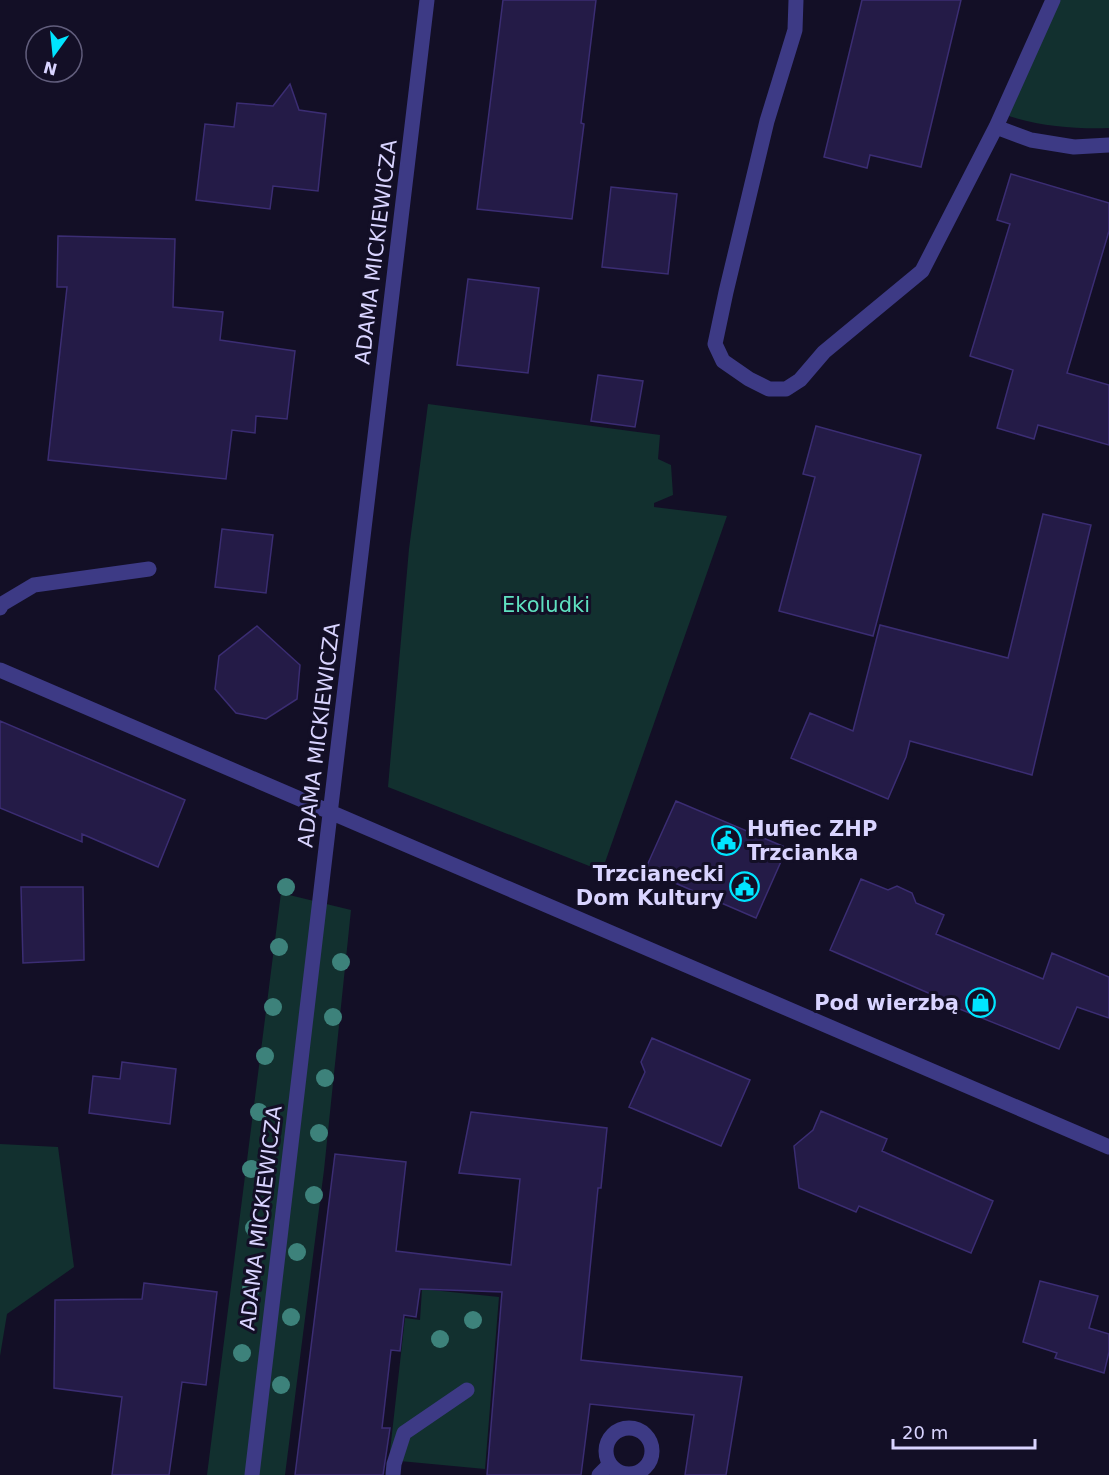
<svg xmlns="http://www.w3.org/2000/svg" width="1109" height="1475" viewBox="0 0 1109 1475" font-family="'DejaVu Sans',sans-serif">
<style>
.green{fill:#12302f}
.building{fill:#241b47;stroke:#3b2d73;stroke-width:1.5}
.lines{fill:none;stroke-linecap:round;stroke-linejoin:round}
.lane{stroke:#3d3a85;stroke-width:15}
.street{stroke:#3d3a85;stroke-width:15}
.tree{fill:#3d827b}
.labels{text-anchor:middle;stroke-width:6;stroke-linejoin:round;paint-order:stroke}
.street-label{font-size:21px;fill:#d9d4ff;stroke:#130f26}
.park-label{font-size:21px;fill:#5fe0c0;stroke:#130f26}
.poi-label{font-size:21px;font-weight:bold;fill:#d9d4ff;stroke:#130f26;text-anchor:end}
</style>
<rect width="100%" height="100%" fill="#130f26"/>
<path class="green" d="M 1056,0 L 1109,0 L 1109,128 C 1073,129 1037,126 1003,114 Z
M 428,404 L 660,435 L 658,459 L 671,465 L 673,495 L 654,503 L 654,507 L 727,516 L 602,871 L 388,787 L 409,549 Z
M 281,893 L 351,910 L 324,1170 L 285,1475 L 207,1475 Z
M 0,1144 L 58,1147 L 74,1267 L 7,1314 L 0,1356 Z
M 422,1289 L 499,1297 L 485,1469 L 389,1460 L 405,1318 L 420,1320 Z"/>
<path class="building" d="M 503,0 L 596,0 L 581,123 L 584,124 L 572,219 L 477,209 Z
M 862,0 L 961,0 L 921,167 L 870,155 L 867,168 L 824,157 Z
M 290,84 L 299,110 L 326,114 L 318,191 L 273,186 L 270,209 L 196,200 L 205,124 L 234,127 L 237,103 L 273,106 Z
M 1011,174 L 1109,203 L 1109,231 L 1067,373 L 1109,385 L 1109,445 L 1038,425 L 1034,439 L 997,428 L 1013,370 L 970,356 L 1010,224 L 997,220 Z
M 611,187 L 677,194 L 668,274 L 602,267 Z
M 58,236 L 175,239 L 173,307 L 223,312 L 220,340 L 295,351 L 287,419 L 256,416 L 255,433 L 232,430 L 226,479 L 48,460 L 67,287 L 57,287 Z
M 468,279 L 539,288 L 528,373 L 457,365 Z
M 598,375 L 643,381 L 635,427 L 591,421 Z
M 816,426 L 921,455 L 873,636 L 779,611 L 815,477 L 803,474 Z
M 1043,514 L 1091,525 L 1032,775 L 910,741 L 906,757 L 888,799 L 791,758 L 810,713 L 853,731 L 880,625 L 1008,658 Z
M 222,529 L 273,535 L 266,593 L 215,587 Z
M 257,626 L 300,665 L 297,699 L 266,719 L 236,713 L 215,689 L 219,656 Z
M 0,721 L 185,800 L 158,867 L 82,834 L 82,842 L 0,808 Z
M 676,801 L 787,848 L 756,918 L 645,870 Z
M 861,879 L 888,890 L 897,886 L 912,893 L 916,903 L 944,915 L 936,934 L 1043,979 L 1052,953 L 1109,977 L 1109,1018 L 1077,1007 L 1059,1049 L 947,1004 L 949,1002 L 830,950 Z
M 21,887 L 83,887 L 84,960 L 23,963 Z
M 652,1038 L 750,1080 L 721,1146 L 629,1107 L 645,1072 L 641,1062 Z
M 122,1062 L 176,1069 L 170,1124 L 89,1113 L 93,1076 L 120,1079 Z
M 821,1111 L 887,1139 L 882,1151 L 993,1201 L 971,1253 L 859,1206 L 856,1212 L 799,1188 L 794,1146 L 813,1130 Z
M 471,1112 L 607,1128 L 601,1188 L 598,1188 L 581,1360 L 742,1377 L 726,1475 L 685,1475 L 694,1415 L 590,1404 L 581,1475 L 487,1475 L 502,1292 L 420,1289 L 416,1317 L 404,1315 L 400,1351 L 391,1350 L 382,1428 L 390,1428 L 383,1475 L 295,1475 L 335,1154 L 406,1162 L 396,1251 L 511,1265 L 520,1179 L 459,1173 Z
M 1040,1281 L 1098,1296 L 1089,1328 L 1109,1334 L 1109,1352 L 1104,1373 L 1055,1358 L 1057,1353 L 1023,1342 Z
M 144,1283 L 217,1292 L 206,1385 L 182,1382 L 169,1475 L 112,1475 L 122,1397 L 54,1388 L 55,1300 L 142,1299 Z"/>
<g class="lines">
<path class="lane" d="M 0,608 L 2,604 L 34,585 L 149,569
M606 1451a23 23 0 1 1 46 0a23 23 0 1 1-46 0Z
M 393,1475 L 394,1464 L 404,1433 L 467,1390
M 599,1475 L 610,1464"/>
<path class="street" d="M 796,0 L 795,30 L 767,121 L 726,292 L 715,344 L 723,361 L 749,379 L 769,389 L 786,389 L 800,380 L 824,352 L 922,271 L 996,127 L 1053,0
M 996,127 L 1031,140 L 1074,147 L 1109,145
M 0,670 L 1109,1147
M 252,1475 C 309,983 369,492 427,0"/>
</g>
<g class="tree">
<circle cx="286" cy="887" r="9"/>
<circle cx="279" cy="947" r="9"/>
<circle cx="341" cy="962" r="9"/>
<circle cx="273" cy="1007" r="9"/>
<circle cx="333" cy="1017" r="9"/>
<circle cx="265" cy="1056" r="9"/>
<circle cx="325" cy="1078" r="9"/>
<circle cx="259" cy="1112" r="9"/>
<circle cx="319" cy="1133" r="9"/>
<circle cx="251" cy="1169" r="9"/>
<circle cx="314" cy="1195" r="9"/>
<circle cx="254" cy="1228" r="9"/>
<circle cx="297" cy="1252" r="9"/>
<circle cx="251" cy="1289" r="9"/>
<circle cx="291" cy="1317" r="9"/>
<circle cx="473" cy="1320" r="9"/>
<circle cx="440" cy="1339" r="9"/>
<circle cx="242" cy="1353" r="9"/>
<circle cx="281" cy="1385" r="9"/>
</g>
<defs>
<symbol id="civic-ring" viewBox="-11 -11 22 22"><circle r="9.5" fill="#130f26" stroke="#00e5ff" stroke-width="1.5"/><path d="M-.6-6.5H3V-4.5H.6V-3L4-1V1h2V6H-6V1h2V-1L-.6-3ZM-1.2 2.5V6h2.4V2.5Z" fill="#00e5ff"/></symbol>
<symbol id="shop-ring" viewBox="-11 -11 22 22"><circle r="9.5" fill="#130f26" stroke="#00e5ff" stroke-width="1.5"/><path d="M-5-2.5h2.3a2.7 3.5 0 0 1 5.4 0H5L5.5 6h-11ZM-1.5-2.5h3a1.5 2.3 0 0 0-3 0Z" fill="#00e5ff"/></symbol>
</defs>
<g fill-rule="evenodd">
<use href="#civic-ring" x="710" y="824" width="33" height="33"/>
<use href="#civic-ring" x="728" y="870" width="33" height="33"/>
<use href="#shop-ring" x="964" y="986" width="33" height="33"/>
</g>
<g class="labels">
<g class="street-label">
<text transform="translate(376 252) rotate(-83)" y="7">ADAMA MICKIEWICZA</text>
<text transform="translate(319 735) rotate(-83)" y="7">ADAMA MICKIEWICZA</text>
<text transform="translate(261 1218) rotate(-83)" y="7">ADAMA MICKIEWICZA</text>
</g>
<g class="park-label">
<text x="546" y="612">Ekoludki</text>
</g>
<g class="poi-label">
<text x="747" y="836" text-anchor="start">Hufiec ZHP<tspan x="747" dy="24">Trzcianka</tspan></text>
<text x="724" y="881">Trzcianecki<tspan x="724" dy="24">Dom Kultury</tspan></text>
<text x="959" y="1010">Pod wierzbą</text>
</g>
</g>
<g transform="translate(54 54) rotate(195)"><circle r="28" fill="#130f26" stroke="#625e7d" stroke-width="1.5"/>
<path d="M0-4.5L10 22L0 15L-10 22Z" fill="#00e5ff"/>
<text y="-9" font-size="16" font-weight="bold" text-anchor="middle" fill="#d9d4ff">N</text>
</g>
<path d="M893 1439v9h142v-9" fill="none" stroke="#d9d4ff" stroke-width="3"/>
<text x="902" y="1439" font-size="18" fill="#d9d4ff" stroke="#130f26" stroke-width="4.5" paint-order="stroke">20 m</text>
</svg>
